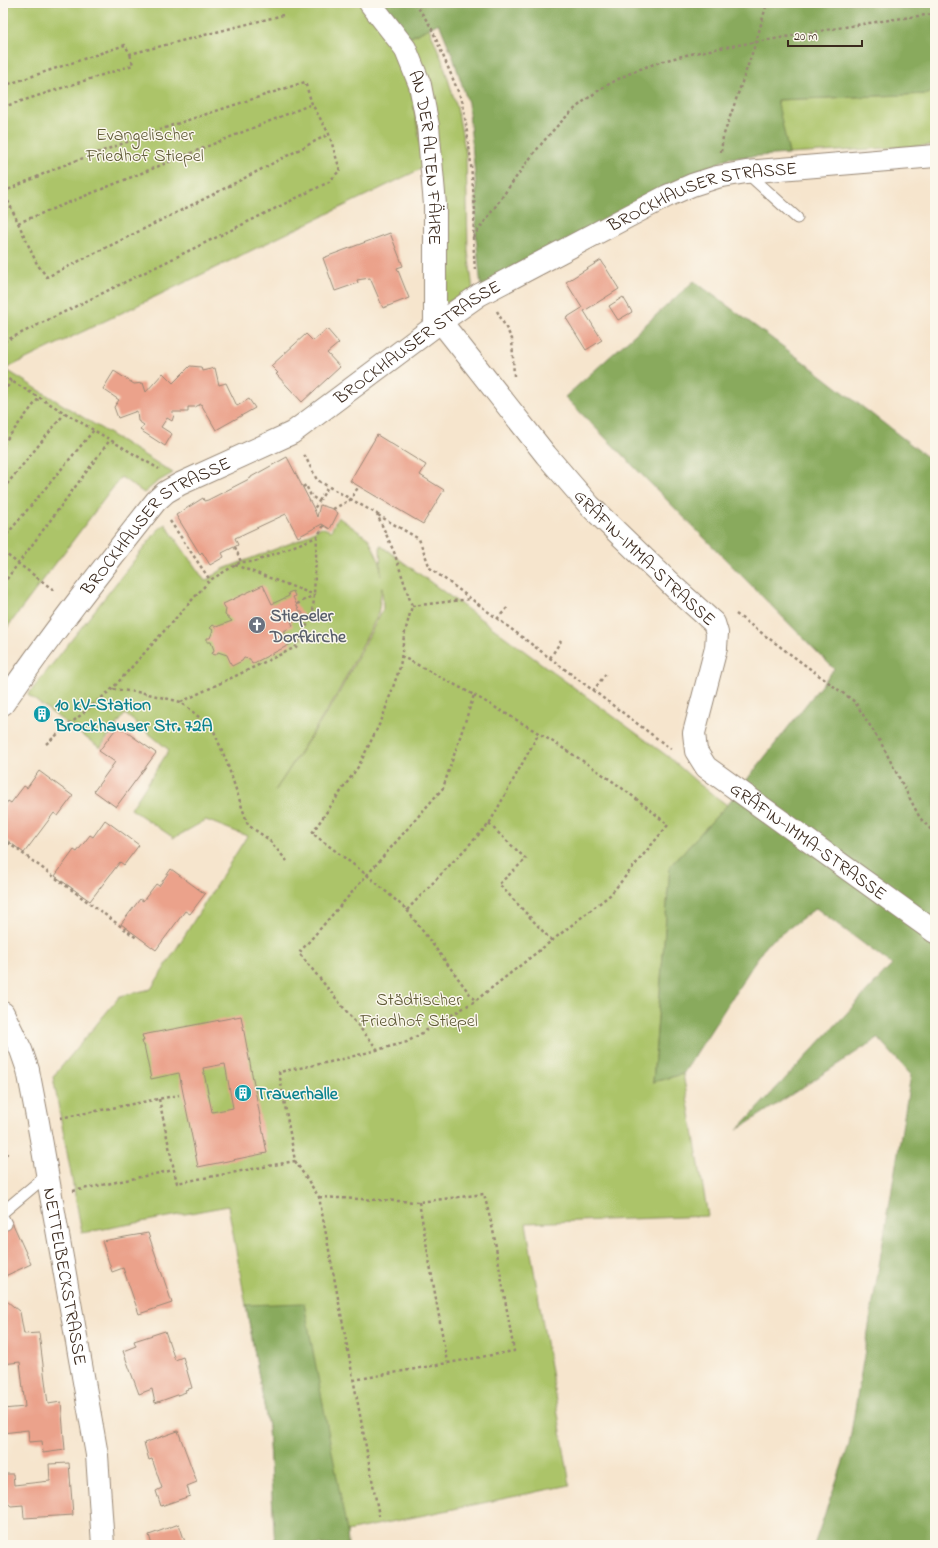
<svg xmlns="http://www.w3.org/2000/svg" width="938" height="1548" viewBox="0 0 938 1548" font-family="'Indie Flower',sans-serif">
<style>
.green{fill:#acc469;stroke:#747744;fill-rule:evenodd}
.forest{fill:#89aa5d;stroke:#626a3e}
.building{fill:#eba28b;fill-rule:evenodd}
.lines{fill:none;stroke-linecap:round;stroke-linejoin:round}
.service-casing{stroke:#988876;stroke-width:13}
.minor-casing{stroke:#988876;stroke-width:24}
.path{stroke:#988876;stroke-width:2.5;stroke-dasharray:3 3;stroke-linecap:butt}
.service{stroke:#fff;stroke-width:11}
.minor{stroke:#fff;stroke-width:22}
.labels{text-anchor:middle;stroke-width:3;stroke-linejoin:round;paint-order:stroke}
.park-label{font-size:18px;fill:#5d5834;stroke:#fbf7ec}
.street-label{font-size:18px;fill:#3b2a1e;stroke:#fbf7ec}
.worship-label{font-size:18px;font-weight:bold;fill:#5b616d;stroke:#fbf7ec;text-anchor:start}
.culture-label{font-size:18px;font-weight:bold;fill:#0d838f;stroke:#fbf7ec;text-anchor:start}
</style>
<rect width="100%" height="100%" fill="#fbf7ec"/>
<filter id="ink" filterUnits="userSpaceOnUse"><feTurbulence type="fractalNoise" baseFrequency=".025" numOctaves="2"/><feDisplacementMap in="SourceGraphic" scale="8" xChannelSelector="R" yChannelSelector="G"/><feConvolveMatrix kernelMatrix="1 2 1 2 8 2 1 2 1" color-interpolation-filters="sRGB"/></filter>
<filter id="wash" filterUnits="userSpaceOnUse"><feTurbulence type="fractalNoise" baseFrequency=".012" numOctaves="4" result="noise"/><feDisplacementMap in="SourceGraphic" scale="16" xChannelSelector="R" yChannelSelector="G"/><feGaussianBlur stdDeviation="0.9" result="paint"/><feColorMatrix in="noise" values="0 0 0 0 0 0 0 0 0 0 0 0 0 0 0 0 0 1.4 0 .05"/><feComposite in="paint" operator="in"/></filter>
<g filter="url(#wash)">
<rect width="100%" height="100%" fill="#f6e5cd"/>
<path class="green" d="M 3,3 L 364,3 L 403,52 L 427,166 L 5,369 L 173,473 L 157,482 L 144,493 L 121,477 L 3,633 Z
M 429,28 L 442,60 L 457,108 L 466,154 L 468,251 L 473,290 L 440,306 L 438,252 L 403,41 Z
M 935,85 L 935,145 L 789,154 L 776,100 L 928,94 Z
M 338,517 L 369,539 L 380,563 L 381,576 L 380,545 L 670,758 L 699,784 L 727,805 L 670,866 L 653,1082 L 683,1074 L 708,1216 L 526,1223 L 570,1485 L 347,1531 L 275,1544 L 268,1427 L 228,1206 L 82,1233 L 53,1077 L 120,996 L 151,989 L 247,836 L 206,820 L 174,838 L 131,809 L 169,750 L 125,714 L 100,748 L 28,695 L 158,530 L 165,524 L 205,581 L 223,569 L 299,540 L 321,527 L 331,531 ZM 382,586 L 383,609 L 337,697 L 275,791 L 336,696 L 378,615 Z"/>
<path class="forest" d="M 375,3 L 935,3 L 935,85 L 929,94 L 777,100 L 789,154 L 728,158 L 481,288 L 476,236 L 476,186 L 468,103 L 453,57 L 439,23 L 403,41 Z
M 694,281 L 816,371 L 935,463 L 935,1545 L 814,1545 L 849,1445 L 911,1075 L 878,1038 L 737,1130 L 892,965 L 816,908 L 766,945 L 683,1074 L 653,1082 L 670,866 L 727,805 L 834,669 L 565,397 Z
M 304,1303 L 347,1531 L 348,1545 L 275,1545 L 268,1427 L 246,1305 Z"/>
<g id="blocks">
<path class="building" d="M 390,233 L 403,266 L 397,268 L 409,298 L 383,308 L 370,278 L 357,280 L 358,283 L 335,291 L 323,258 Z
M 601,260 L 619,289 L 584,311 L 602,340 L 586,350 L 566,318 L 582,308 L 566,282 Z
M 623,297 L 632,312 L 618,320 L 609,306 Z
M 327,329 L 339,343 L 327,353 L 340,367 L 302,402 L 276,374 L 278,373 L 271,366 L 306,334 L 313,341 Z
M 190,366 L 201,367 L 202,371 L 215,368 L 219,385 L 226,383 L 237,406 L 249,399 L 255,408 L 216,430 L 201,404 L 195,407 L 188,407 L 188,412 L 171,412 L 174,415 L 172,421 L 167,418 L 161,427 L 172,434 L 165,446 L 140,430 L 144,425 L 138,421 L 137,411 L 118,418 L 114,407 L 119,400 L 103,389 L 114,371 L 134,384 L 143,383 L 146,392 L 163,373 L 173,383 Z
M 377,435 L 426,465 L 420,475 L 444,490 L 423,524 L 350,481 Z
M 287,457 L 314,509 L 317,517 L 320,505 L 333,509 L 338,513 L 330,529 L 322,524 L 298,537 L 286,514 L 235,538 L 238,545 L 222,553 L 224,557 L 210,565 L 202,552 L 200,554 L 176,515 L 203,498 L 204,501 L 208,500 L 251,478 L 251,477 Z
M 263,585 L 272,604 L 289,596 L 288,593 L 293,591 L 295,596 L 293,597 L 300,612 L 302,612 L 304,616 L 291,621 L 293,626 L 284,631 L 291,644 L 252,664 L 250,659 L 244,658 L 242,661 L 232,666 L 227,655 L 218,652 L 216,655 L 212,654 L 214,650 L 211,642 L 207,642 L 207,638 L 210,638 L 213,630 L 210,628 L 213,625 L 216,627 L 232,621 L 225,615 L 226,609 L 223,604 Z
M 40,709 L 48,715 L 45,719 L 37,713 Z
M 118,726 L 156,753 L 116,807 L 94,791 L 115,762 L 99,751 Z
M 39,771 L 73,796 L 58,816 L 54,813 L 24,853 L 3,837 L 3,808 L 8,801 L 11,803 L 24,786 L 27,788 Z
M 105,820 L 139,845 L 124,865 L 120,862 L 90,901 L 55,876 L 74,850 L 77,852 L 90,835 L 93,837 Z
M 171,869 L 205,894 L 190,914 L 185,911 L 156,950 L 121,924 L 140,899 L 143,901 L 156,884 L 159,886 Z
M 241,1016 L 267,1153 L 198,1167 L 179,1073 L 151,1079 L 144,1045 L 143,1045 L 142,1041 L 144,1041 L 142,1035 ZM 225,1064 L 233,1108 L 212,1112 L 203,1068 Z
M 3,1148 L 8,1154 L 3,1158 Z
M 12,1222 L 31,1264 L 3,1277 L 3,1226 Z
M 148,1233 L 172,1303 L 139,1314 L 123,1268 L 112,1272 L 102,1241 Z
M 7,1301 L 20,1312 L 24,1334 L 39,1333 L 48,1404 L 61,1402 L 65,1450 L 43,1453 L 42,1441 L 29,1442 L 28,1430 L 3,1433 L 3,1409 L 25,1407 L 20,1362 L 3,1364 L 3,1302 Z
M 165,1331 L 175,1360 L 183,1357 L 192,1388 L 185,1390 L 186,1392 L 155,1403 L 152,1389 L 139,1394 L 123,1351 L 136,1346 L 134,1341 Z
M 178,1431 L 197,1482 L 187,1486 L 190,1496 L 161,1506 L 156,1491 L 162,1488 L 152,1459 L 149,1460 L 144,1443 Z
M 69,1463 L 73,1515 L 24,1518 L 23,1505 L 11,1506 L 3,1499 L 3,1474 L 13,1474 L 14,1485 L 50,1481 L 49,1464 Z
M 179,1524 L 186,1545 L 152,1545 L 149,1535 Z"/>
</g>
</g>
<g filter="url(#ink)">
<use href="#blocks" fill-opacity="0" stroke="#988876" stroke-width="1"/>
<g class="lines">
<defs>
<path id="service" d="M 746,172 L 797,218
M 3,1212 L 47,1175
M 3,1218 L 6,1224"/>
<g id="minor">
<path id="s1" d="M 370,3 L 405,48 L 420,85 L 428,126 L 435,205 L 435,326"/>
<path id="s2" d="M 441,322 L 546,455 L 590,506 L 675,588 L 714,623 L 717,633 L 716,648 L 694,733 L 696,751 L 706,767 L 935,932"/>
<path id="s3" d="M 3,704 C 51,634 104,567 156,501 L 166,492 L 180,484 L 292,433 L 435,326 L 479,295 L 667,196 L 692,185 L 717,177 L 746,172 L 935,156"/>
<path id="s4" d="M 3,1013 L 21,1050 L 28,1070 L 38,1122 L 97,1455 L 103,1545"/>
</g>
</defs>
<use href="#service" class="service-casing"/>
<use href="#minor" class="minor-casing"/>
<path class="path" d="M 415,3 L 431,27 L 463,103 L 470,154 L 475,210 L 473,237 L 475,271
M 3,86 L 125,45 L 130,54 L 283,15
M 3,107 L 133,65 L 130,54
M 721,152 L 723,137 L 756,42 L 767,3
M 3,190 L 37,264 L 47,277 L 210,196 L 329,134
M 3,192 L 59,167 L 173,125 L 305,82 L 312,104 L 329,134 L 340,170 L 329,182 L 3,342
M 18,223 L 312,104
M 473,237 C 504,197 530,152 566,117 C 627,57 701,52 780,38 C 831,29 883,20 935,14
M 497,311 L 512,339 L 514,376
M 3,376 L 159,469
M 3,392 L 12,381
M 3,444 L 39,398
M 303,487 L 306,485 L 311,496 L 319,501 L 314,509
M 3,489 L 65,413
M 319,501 L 328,487
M 333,509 L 350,500 L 359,486
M 378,515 L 419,539 L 430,568 L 671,749
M 170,521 L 210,580
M 3,539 L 94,430
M 235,547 L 241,562
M 3,552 L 55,591
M 235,565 L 315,595
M 3,584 L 110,440
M 297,604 L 314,595
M 412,606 L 470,599
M 736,614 L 855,702 L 881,743 L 920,818 L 935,834
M 497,619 L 509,606
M 550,658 L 561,641
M 113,689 L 144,693 L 181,702 L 213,729 L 226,760 L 248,825 L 268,839 L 287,861
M 593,691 L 607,672
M 474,695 C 541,734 610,774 668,825 L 610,895 L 475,1001
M 181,702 L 296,647 L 313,613 L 317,537 L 324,525
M 46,744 L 112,689 L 210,580 L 241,562 L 254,562 L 317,537
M 489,824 L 526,859 L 499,884 L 552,941
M 3,839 L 138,939
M 407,910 L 489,824 L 539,733
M 378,1050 L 299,953 L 443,788 L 474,695 L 401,656
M 159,1099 L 174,1170
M 60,1118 L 179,1095
M 295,1161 L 319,1197 L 379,1516
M 73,1191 L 174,1170 L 177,1183 L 295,1161 L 279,1072 L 335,1061 L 407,1042 L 475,1001 L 407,910 L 367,875 L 312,833 L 358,767 L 382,719 L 400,667 L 404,636 L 412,606 L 394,552 L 377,514 L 317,480 L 304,454
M 319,1197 L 419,1202 L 484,1194 L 493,1230 L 514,1351 L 354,1380
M 419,1202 L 447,1362"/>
<use href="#service" class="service"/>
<use href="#minor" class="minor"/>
</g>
</g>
<defs>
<symbol id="church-disc" viewBox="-11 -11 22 22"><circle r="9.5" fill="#6b7280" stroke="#fbf7ec"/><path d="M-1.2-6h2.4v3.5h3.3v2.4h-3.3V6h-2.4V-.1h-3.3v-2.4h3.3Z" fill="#fff"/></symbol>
<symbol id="building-disc" viewBox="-11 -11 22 22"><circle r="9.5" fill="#0f9aa8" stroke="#fbf7ec"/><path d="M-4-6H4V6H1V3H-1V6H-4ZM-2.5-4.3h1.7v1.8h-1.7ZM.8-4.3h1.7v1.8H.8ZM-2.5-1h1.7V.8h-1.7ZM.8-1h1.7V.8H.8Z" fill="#fff"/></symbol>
</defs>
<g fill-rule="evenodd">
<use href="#church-disc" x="247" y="615" width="20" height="20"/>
<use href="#building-disc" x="32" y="704" width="20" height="20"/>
<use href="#building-disc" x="233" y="1083" width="20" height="20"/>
</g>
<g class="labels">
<g class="park-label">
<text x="145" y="140">Evangelischer<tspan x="145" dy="21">Friedhof Stiepel</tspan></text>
<text x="419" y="1005">Städtischer<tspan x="419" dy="21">Friedhof Stiepel</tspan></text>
</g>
<g class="street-label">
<text dy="6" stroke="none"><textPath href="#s1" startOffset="170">AN DER ALTEN FÄHRE</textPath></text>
<text dy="6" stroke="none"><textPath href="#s3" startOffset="886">BROCKHAUSER STRASSE</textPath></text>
<text dy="6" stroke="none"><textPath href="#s3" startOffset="562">BROCKHAUSER STRASSE</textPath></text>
<text dy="6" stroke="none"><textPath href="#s3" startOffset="238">BROCKHAUSER STRASSE</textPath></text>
<text dy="6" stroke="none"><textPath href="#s2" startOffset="312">GRÄFIN-IMMA-STRASSE</textPath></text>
<text dy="6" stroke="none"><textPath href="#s2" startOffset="684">GRÄFIN-IMMA-STRASSE</textPath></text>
<text dy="6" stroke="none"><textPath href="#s4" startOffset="272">NETTELBECKSTRASSE</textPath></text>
</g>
<g class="worship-label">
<text x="270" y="621">Stiepeler<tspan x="270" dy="21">Dorfkirche</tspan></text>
</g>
<g class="culture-label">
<text x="55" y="710">10 kV-Station<tspan x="55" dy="21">Brockhauser Str. 72A</tspan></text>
<text x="256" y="1099">Trauerhalle</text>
</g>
</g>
<rect width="938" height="1548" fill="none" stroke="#fbf7ec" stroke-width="16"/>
<path d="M788 40v6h74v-6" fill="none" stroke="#3b2a1e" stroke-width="2"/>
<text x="794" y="40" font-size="12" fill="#3b2a1e" stroke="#fbf7ec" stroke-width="3" paint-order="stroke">20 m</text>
</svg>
